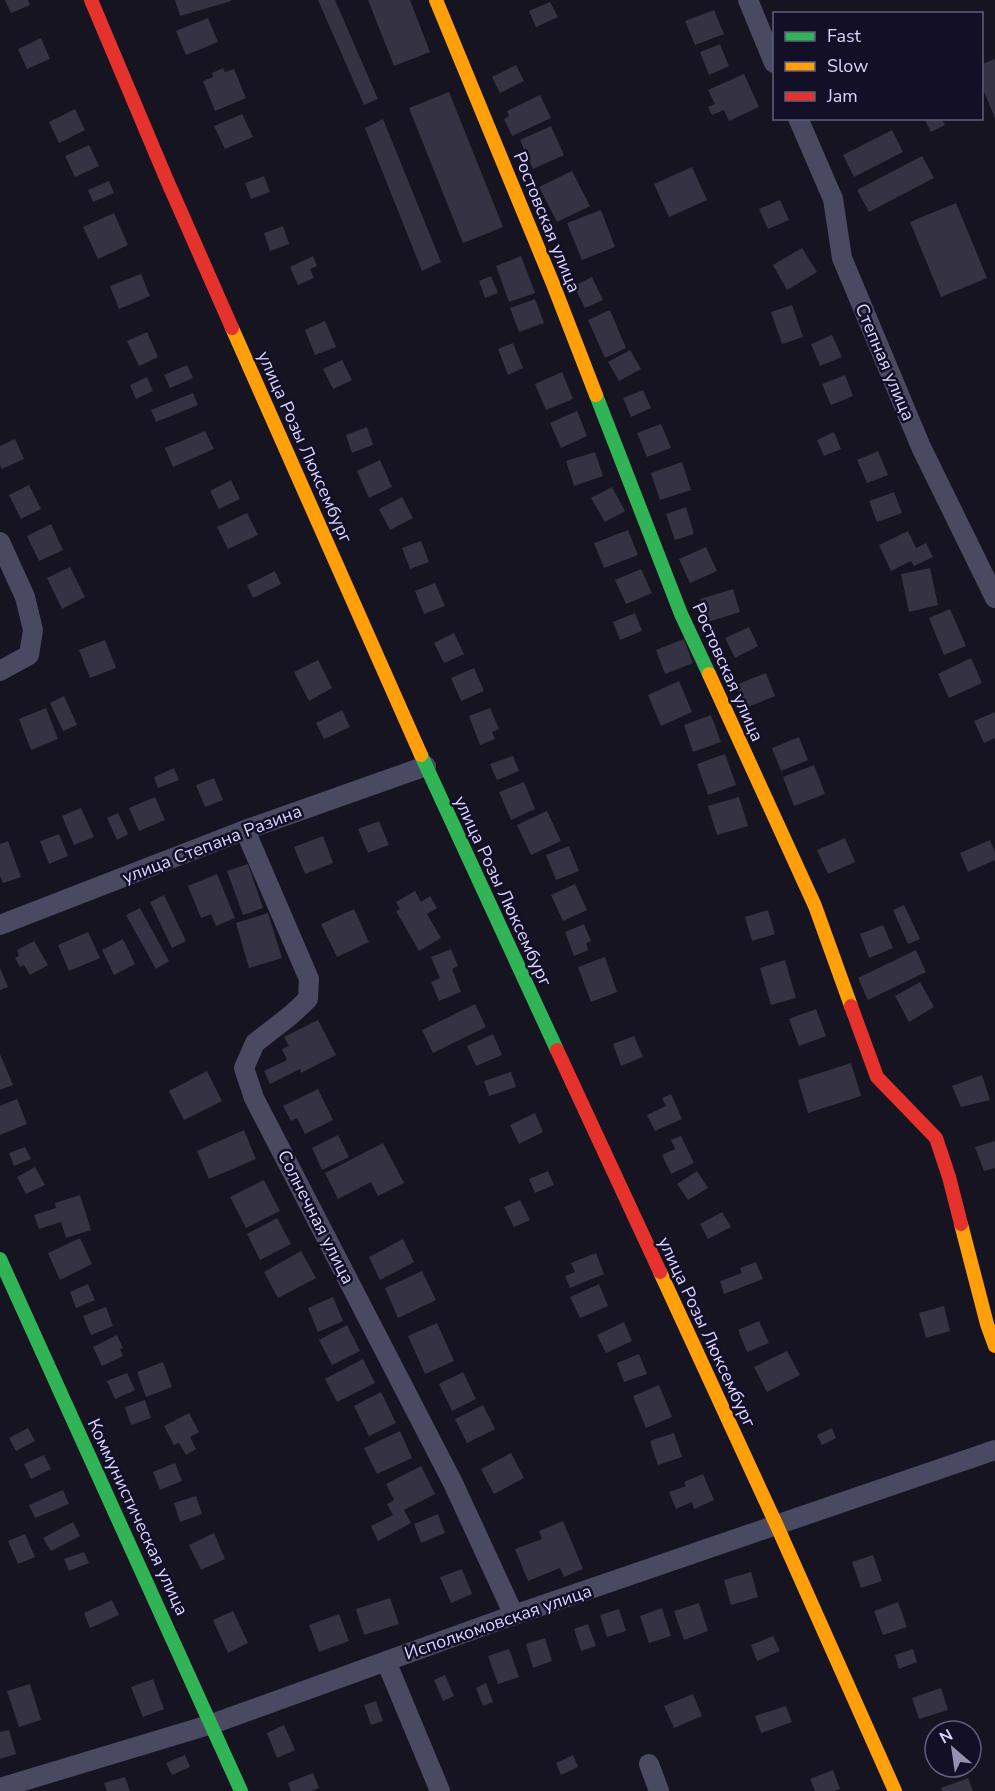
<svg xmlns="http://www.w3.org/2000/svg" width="995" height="1791" viewBox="0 0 995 1791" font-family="'Nunito Sans',sans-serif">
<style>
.building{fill:#343243}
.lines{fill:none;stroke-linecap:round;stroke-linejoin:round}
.street{stroke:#4a4962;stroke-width:20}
.fast{stroke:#30b455;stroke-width:14}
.slow{stroke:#ff9f0a;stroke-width:14}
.jam{stroke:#e5322d;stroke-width:14}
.labels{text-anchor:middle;stroke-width:5;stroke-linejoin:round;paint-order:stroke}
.street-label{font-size:18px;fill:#d9d4ff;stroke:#130f26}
</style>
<rect width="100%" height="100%" fill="#161421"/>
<path class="building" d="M 5,0 L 28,0 L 30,5 L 11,13 Z
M 175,0 L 231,0 L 231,1 L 180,16 Z
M 318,0 L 335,0 L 378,99 L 364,105 Z
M 368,0 L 410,0 L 430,52 L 394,66 Z
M 550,2 L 558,17 L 536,27 L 529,11 Z
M 714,10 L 724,34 L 695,45 L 685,21 Z
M 208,18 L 218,42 L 186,55 L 176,31 Z
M 41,38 L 50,59 L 27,69 L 18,49 Z
M 720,44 L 729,66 L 709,75 L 700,52 Z
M 995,59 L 995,118 L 982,87 L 982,64 Z
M 516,65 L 524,81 L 500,93 L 492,77 Z
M 223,68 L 225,72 L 234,69 L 246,98 L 215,111 L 203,81 L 213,77 L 212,73 Z
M 744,74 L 759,107 L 729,121 L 724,110 L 712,115 L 708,107 L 715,104 L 708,90 Z
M 449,92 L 503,227 L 463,243 L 409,108 Z
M 540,95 L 551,118 L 512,136 L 504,119 L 509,116 L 507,111 Z
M 75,109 L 85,130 L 59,143 L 49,122 Z
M 242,114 L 253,137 L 225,149 L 214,126 Z
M 924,118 L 941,118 L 945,125 L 931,132 Z
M 383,119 L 441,262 L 422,271 L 365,128 Z
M 551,126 L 564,155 L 533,169 L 520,140 Z
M 892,130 L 903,152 L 854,177 L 843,155 Z
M 89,145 L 99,166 L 75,177 L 65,156 Z
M 922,156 L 934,178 L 869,212 L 857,190 Z
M 692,167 L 707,200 L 669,217 L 654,184 Z
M 572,171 L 590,206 L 557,222 L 539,187 Z
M 264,176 L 270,192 L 251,199 L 245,183 Z
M 109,181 L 114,193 L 93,202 L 88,190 Z
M 780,200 L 789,220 L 768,229 L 759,209 Z
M 956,203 L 987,278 L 941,297 L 910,222 Z
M 601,210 L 615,247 L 582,260 L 567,223 Z
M 114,213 L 128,245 L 98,259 L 83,227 Z
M 283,226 L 289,244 L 270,251 L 264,233 Z
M 802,248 L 817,272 L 787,290 L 773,265 Z
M 313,256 L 317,266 L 310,269 L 314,278 L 298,285 L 290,267 Z
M 521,256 L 535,293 L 509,302 L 496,266 Z
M 141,274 L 150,296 L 119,309 L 110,286 Z
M 491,276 L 498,293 L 485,298 L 479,281 Z
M 592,277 L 603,300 L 585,308 L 574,286 Z
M 535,299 L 544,323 L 519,332 L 510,308 Z
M 792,305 L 803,337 L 782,344 L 771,312 Z
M 610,310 L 626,348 L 605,358 L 588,320 Z
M 325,321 L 336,347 L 315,355 L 305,330 Z
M 147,332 L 158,357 L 139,366 L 127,341 Z
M 832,335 L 842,357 L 820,366 L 811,344 Z
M 513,343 L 523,368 L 508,375 L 498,349 Z
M 630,350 L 641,369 L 619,381 L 608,362 Z
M 342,360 L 352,380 L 333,389 L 323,369 Z
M 187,365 L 193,378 L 170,388 L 164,375 Z
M 562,372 L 573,399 L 546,410 L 535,384 Z
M 845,375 L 853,396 L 831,405 L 822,384 Z
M 147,377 L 153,391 L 136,399 L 130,385 Z
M 643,390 L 651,408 L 631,417 L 623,398 Z
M 193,393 L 198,405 L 156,422 L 151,410 Z
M 577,411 L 587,436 L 561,448 L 550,423 Z
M 661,424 L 671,448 L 647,457 L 637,433 Z
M 367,427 L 373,445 L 352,453 L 346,435 Z
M 205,431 L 214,449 L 173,467 L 165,448 Z
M 834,432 L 841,449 L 824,456 L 817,440 Z
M 15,439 L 24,459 L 2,469 L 0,465 L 0,446 Z
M 878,451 L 888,475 L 867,483 L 857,460 Z
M 595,452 L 603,476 L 574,486 L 566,461 Z
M 380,460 L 392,487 L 369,498 L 357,471 Z
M 682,462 L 691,490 L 660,500 L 651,473 Z
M 231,480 L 240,499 L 219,509 L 210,491 Z
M 29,485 L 41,509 L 21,519 L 9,495 Z
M 612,487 L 625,511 L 605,522 L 591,498 Z
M 894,492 L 902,513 L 877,522 L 869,501 Z
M 402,497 L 413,518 L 390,530 L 379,509 Z
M 686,507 L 694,534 L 675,540 L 666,514 Z
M 247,513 L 258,535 L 228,549 L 217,527 Z
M 51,524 L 63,550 L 39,561 L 27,536 Z
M 628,530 L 638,555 L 604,568 L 594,543 Z
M 908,531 L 916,548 L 926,543 L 933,557 L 914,566 L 911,561 L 891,571 L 879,545 Z
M 421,541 L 429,562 L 410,569 L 402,548 Z
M 706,547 L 717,571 L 690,583 L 679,559 Z
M 70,567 L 85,597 L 62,609 L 47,578 Z
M 930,568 L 938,605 L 909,612 L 901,574 Z
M 641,569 L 652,593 L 626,604 L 615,580 Z
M 275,571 L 281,584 L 253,598 L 247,585 Z
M 435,583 L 445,606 L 424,614 L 415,591 Z
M 733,589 L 740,612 L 708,622 L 700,599 Z
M 950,609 L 966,646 L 944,655 L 929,618 Z
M 635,613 L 642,631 L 620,640 L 613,622 Z
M 749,627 L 758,646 L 735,658 L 725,638 Z
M 454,633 L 464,654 L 444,663 L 434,643 Z
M 684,639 L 693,663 L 665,674 L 656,650 Z
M 105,640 L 116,668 L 90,678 L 79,650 Z
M 971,658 L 982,683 L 949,698 L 938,674 Z
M 318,660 L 332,688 L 309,701 L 294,672 Z
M 474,668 L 484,691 L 461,701 L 451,678 Z
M 766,673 L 775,696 L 745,708 L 736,685 Z
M 679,681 L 692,712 L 661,726 L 648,695 Z
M 64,696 L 77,725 L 63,731 L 50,703 Z
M 46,708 L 58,739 L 31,750 L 19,719 Z
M 490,708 L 499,729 L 492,732 L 495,739 L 480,745 L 469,716 Z
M 342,710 L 350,727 L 324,739 L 316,723 Z
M 995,712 L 995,738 L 984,743 L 974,721 Z
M 711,715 L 721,742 L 693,752 L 684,725 Z
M 799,737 L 808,760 L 781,771 L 772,748 Z
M 725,754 L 736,785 L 708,795 L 697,764 Z
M 513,756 L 519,771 L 497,780 L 490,764 Z
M 814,765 L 825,794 L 794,806 L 783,777 Z
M 174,768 L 179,780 L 158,788 L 154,777 Z
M 214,778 L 223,800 L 205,807 L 196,785 Z
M 524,782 L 535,809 L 511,820 L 499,792 Z
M 155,797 L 165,820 L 139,831 L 129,808 Z
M 739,797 L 748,826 L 717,835 L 708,806 Z
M 81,808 L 94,837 L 74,845 L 62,816 Z
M 547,811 L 561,841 L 531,855 L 517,825 Z
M 118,813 L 128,834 L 117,840 L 107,818 Z
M 379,821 L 389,845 L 368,853 L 358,829 Z
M 59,834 L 68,856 L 49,864 L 40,841 Z
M 323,836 L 333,863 L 305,874 L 294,847 Z
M 845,838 L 855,862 L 828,874 L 817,850 Z
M 990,840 L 995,852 L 995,860 L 968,872 L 960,853 Z
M 8,841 L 21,877 L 3,883 L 0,876 L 0,844 Z
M 569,846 L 579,871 L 556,880 L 546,855 Z
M 248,864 L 263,908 L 243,915 L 227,871 Z
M 217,874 L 235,918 L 216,926 L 211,914 L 201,918 L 188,886 Z
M 575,884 L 587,910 L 563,921 L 551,895 Z
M 415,891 L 421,902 L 430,896 L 437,908 L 427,914 L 441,938 L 419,951 L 396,911 L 400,909 L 396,902 Z
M 164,895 L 186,941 L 172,948 L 150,902 Z
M 904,905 L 920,939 L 908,944 L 893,910 Z
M 140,908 L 169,961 L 156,969 L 126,915 Z
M 354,909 L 369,942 L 337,957 L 321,924 Z
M 768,910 L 775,934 L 752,941 L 745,917 Z
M 268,913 L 282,958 L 249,968 L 236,923 Z
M 584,924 L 591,941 L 586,943 L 588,950 L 574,956 L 565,932 Z
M 883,925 L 893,948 L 869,958 L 860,934 Z
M 88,932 L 100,958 L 69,971 L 58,945 Z
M 123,939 L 135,964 L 114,975 L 102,950 Z
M 34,941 L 48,965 L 30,975 L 24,965 L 20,967 L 15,958 L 19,956 L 17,950 Z
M 451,949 L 458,966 L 452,969 L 461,992 L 439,1001 L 431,982 L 440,978 L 431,957 Z
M 916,950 L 926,972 L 868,1000 L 858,978 Z
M 605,957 L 617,992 L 591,1002 L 578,967 Z
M 785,960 L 796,998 L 771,1005 L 760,968 Z
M 0,968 L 8,987 L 0,990 Z
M 920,982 L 934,1007 L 909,1022 L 895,996 Z
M 475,1004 L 486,1027 L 433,1053 L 422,1030 Z
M 816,1009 L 826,1036 L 799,1046 L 789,1019 Z
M 318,1020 L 336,1055 L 301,1073 L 300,1069 L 270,1084 L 264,1071 L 287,1060 L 282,1049 L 289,1046 L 284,1037 Z
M 493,1034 L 502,1055 L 476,1066 L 467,1046 Z
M 634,1036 L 643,1057 L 621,1066 L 613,1044 Z
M 0,1054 L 13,1085 L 0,1090 Z
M 851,1063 L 861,1096 L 808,1113 L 798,1080 Z
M 207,1071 L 222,1101 L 184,1120 L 169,1091 Z
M 511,1072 L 516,1087 L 489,1096 L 484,1081 Z
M 982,1075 L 990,1100 L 961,1107 L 952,1086 Z
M 318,1089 L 333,1120 L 305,1134 L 297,1118 L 291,1121 L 283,1106 Z
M 671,1094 L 682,1119 L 655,1131 L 647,1115 L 666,1106 L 662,1098 Z
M 17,1099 L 27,1124 L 0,1135 L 0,1106 Z
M 535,1113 L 543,1132 L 519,1144 L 510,1125 Z
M 244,1130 L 256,1159 L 209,1179 L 197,1151 Z
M 338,1135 L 349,1157 L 322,1170 L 312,1148 Z
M 681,1136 L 694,1163 L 671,1174 L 662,1155 L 675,1149 L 671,1140 Z
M 995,1141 L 995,1168 L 984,1171 L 975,1147 Z
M 383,1143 L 404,1183 L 378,1196 L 371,1182 L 338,1199 L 325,1173 Z
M 25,1147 L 31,1159 L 14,1166 L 9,1153 Z
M 35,1167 L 45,1185 L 26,1194 L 17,1177 Z
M 548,1171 L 554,1185 L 535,1193 L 529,1179 Z
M 697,1171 L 708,1188 L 688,1200 L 677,1184 Z
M 264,1180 L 280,1211 L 246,1228 L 230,1197 Z
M 80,1195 L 91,1230 L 66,1238 L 61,1222 L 39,1229 L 34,1215 L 56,1208 L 55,1203 Z
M 520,1200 L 530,1220 L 514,1227 L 504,1207 Z
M 722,1212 L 731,1227 L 708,1239 L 700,1224 Z
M 277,1218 L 291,1244 L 260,1260 L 247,1234 Z
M 80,1238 L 92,1264 L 60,1280 L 48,1253 Z
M 403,1239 L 414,1262 L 380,1280 L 369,1257 Z
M 301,1251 L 316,1278 L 278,1298 L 264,1272 Z
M 596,1253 L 604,1274 L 570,1288 L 565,1276 L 575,1272 L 571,1263 Z
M 756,1262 L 763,1279 L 724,1294 L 720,1281 L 742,1273 L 740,1268 Z
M 422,1271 L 436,1300 L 398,1318 L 385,1288 Z
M 88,1284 L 95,1300 L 76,1308 L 70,1292 Z
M 599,1284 L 608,1306 L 580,1318 L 570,1297 Z
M 333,1297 L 343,1321 L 318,1332 L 308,1308 Z
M 944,1306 L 950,1331 L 926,1338 L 919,1313 Z
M 106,1307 L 113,1326 L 91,1335 L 83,1316 Z
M 759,1321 L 769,1343 L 747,1352 L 738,1330 Z
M 624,1322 L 632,1341 L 606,1353 L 597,1335 Z
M 437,1323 L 454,1361 L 425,1374 L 408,1336 Z
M 347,1325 L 360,1351 L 332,1365 L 319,1340 Z
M 117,1335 L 123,1348 L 120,1349 L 123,1356 L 102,1366 L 93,1347 Z
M 787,1351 L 800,1375 L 767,1392 L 754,1367 Z
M 639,1354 L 647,1374 L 624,1382 L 617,1363 Z
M 363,1359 L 375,1383 L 337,1402 L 325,1379 Z
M 163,1362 L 172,1387 L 146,1397 L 137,1372 Z
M 463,1372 L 476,1399 L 452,1411 L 439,1384 Z
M 127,1373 L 135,1390 L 115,1399 L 107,1381 Z
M 659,1385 L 672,1417 L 646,1428 L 633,1396 Z
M 381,1392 L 396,1423 L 369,1436 L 354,1406 Z
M 145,1400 L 151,1418 L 131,1425 L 125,1407 Z
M 483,1405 L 495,1429 L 467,1443 L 455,1419 Z
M 189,1413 L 199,1432 L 190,1437 L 196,1449 L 186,1455 L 179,1443 L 174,1445 L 164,1426 Z
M 28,1428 L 35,1441 L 16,1451 L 9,1438 Z
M 832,1428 L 836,1438 L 822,1445 L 817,1435 Z
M 400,1431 L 412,1458 L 377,1474 L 364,1448 Z
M 674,1433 L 682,1457 L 658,1465 L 650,1441 Z
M 511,1453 L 524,1478 L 494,1494 L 481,1469 Z
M 44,1455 L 51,1469 L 31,1479 L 24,1464 Z
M 175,1463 L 182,1481 L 160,1490 L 153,1472 Z
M 421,1466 L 435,1494 L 404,1510 L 411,1523 L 378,1541 L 371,1526 L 393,1515 L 387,1504 L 394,1500 L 386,1484 Z
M 703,1474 L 714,1500 L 694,1509 L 692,1502 L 676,1509 L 669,1492 L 686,1486 L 684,1482 Z
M 63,1490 L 69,1504 L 35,1518 L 29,1505 Z
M 196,1496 L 202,1514 L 180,1522 L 174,1503 Z
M 438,1514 L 445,1533 L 421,1543 L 414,1524 Z
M 563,1521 L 583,1569 L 564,1577 L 560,1568 L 528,1581 L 515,1549 L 542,1539 L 539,1531 Z
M 73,1522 L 80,1536 L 51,1551 L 43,1538 Z
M 214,1533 L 225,1559 L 201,1570 L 189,1545 Z
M 25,1534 L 35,1557 L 18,1564 L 8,1541 Z
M 84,1552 L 89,1563 L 69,1571 L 64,1559 Z
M 873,1555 L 882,1581 L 861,1588 L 852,1562 Z
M 462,1569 L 472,1594 L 451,1603 L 440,1577 Z
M 751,1572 L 758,1597 L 731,1605 L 724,1580 Z
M 390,1598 L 399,1624 L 364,1635 L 356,1609 Z
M 112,1600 L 119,1615 L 90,1628 L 84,1613 Z
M 898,1602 L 907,1627 L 883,1635 L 874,1611 Z
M 699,1603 L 708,1631 L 684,1640 L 674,1611 Z
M 662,1608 L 671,1636 L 649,1643 L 640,1616 Z
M 619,1609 L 626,1631 L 607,1637 L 600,1615 Z
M 233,1611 L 248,1643 L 228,1653 L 213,1620 Z
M 339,1614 L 349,1641 L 319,1652 L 309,1625 Z
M 588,1624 L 596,1646 L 581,1651 L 574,1629 Z
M 773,1636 L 780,1651 L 757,1661 L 751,1645 Z
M 545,1638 L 552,1661 L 533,1668 L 526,1644 Z
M 509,1649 L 519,1677 L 498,1684 L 488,1656 Z
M 913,1649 L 917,1662 L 899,1669 L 895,1655 Z
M 445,1675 L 454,1696 L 443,1701 L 434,1680 Z
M 153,1679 L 164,1709 L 143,1717 L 131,1687 Z
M 486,1683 L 493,1702 L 483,1706 L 476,1688 Z
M 30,1684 L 41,1720 L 19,1727 L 7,1691 Z
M 941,1688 L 948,1710 L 919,1719 L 912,1698 Z
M 693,1694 L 702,1716 L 674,1728 L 664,1706 Z
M 376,1701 L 383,1721 L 371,1725 L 364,1705 Z
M 786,1706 L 792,1722 L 761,1733 L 755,1716 Z
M 284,1725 L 295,1750 L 277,1758 L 267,1733 Z
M 9,1730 L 16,1754 L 0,1759 L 0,1732 Z
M 935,1736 L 935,1762 L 934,1762 L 927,1738 Z
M 185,1755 L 190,1767 L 172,1775 L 166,1763 Z
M 573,1755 L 578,1767 L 561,1775 L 556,1763 Z
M 833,1770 L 840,1789 L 834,1791 L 815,1791 L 810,1779 Z
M 313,1773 L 319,1788 L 312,1791 L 291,1791 L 288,1783 Z
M 125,1777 L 130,1791 L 107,1791 L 104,1783 Z
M 968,1778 L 973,1791 L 942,1791 L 941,1788 Z"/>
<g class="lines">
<path class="street" d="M 748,0 L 774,63
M 798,118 L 833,199 L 842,258 L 921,447 L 995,598
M 0,542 L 25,597 L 33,630 L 29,655 L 0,671
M 245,830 L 309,979 L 308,999 L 291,1015 L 255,1043 L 244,1068 L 254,1098 L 453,1483 L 514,1615
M 0,925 L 245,830 L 426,766
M 386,1661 L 440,1791
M 649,1764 L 659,1791
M 0,1788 L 212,1724 L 514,1615 L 995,1450"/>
<path class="fast" d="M 596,395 L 681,614 L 709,674
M 421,755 L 557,1050
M 0,1259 L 241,1791"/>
<path class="slow" d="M 436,0 L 553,284 L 596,395
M 232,328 L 421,755
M 709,674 L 815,906 L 851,1006
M 961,1224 L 987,1324 L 995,1346
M 660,1272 L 777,1526 L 895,1791"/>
<path class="jam" d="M 91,0 L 166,178 L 232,328
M 851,1006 L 877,1077 L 936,1138 L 949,1177 L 961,1224
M 557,1050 L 660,1272"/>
</g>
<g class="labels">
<g class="street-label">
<text transform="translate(547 222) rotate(68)" y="6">Ростовская улица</text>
<text transform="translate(885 362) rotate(67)" y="6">Степная улица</text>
<text transform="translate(305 447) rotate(66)" y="6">улица Розы Люксембург</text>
<text transform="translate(728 672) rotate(66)" y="6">Ростовская улица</text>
<text transform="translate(212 844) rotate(-21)" y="6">улица Степана Разина</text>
<text transform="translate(503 891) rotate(65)" y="6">улица Розы Люксембург</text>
<text transform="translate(316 1217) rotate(63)" y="6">Солнечная улица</text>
<text transform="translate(707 1332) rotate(65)" y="6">улица Розы Люксембург</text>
<text transform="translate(138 1517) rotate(65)" y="6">Коммунистическая улица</text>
<text transform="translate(498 1622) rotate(-19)" y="6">Исполкомовская улица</text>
</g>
</g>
<rect x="773" y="12" width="210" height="108" fill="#130f26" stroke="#625e7d" stroke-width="1.5"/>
<rect x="785" y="32" width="30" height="9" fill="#30b455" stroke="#625e7d" stroke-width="1.5"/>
<text x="827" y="42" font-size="18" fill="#d9d4ff">Fast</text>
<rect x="785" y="62" width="30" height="9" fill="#ff9f0a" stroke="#625e7d" stroke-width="1.5"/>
<text x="827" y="72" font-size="18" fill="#d9d4ff">Slow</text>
<rect x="785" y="92" width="30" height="9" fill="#e5322d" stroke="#625e7d" stroke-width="1.5"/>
<text x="827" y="102" font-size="18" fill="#d9d4ff">Jam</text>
<g transform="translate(953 1749) rotate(331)"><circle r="28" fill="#130f26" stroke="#625e7d" stroke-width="1.5"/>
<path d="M0-4.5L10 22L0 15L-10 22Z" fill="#9591b1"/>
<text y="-9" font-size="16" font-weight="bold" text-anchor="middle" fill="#d9d4ff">N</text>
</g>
</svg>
